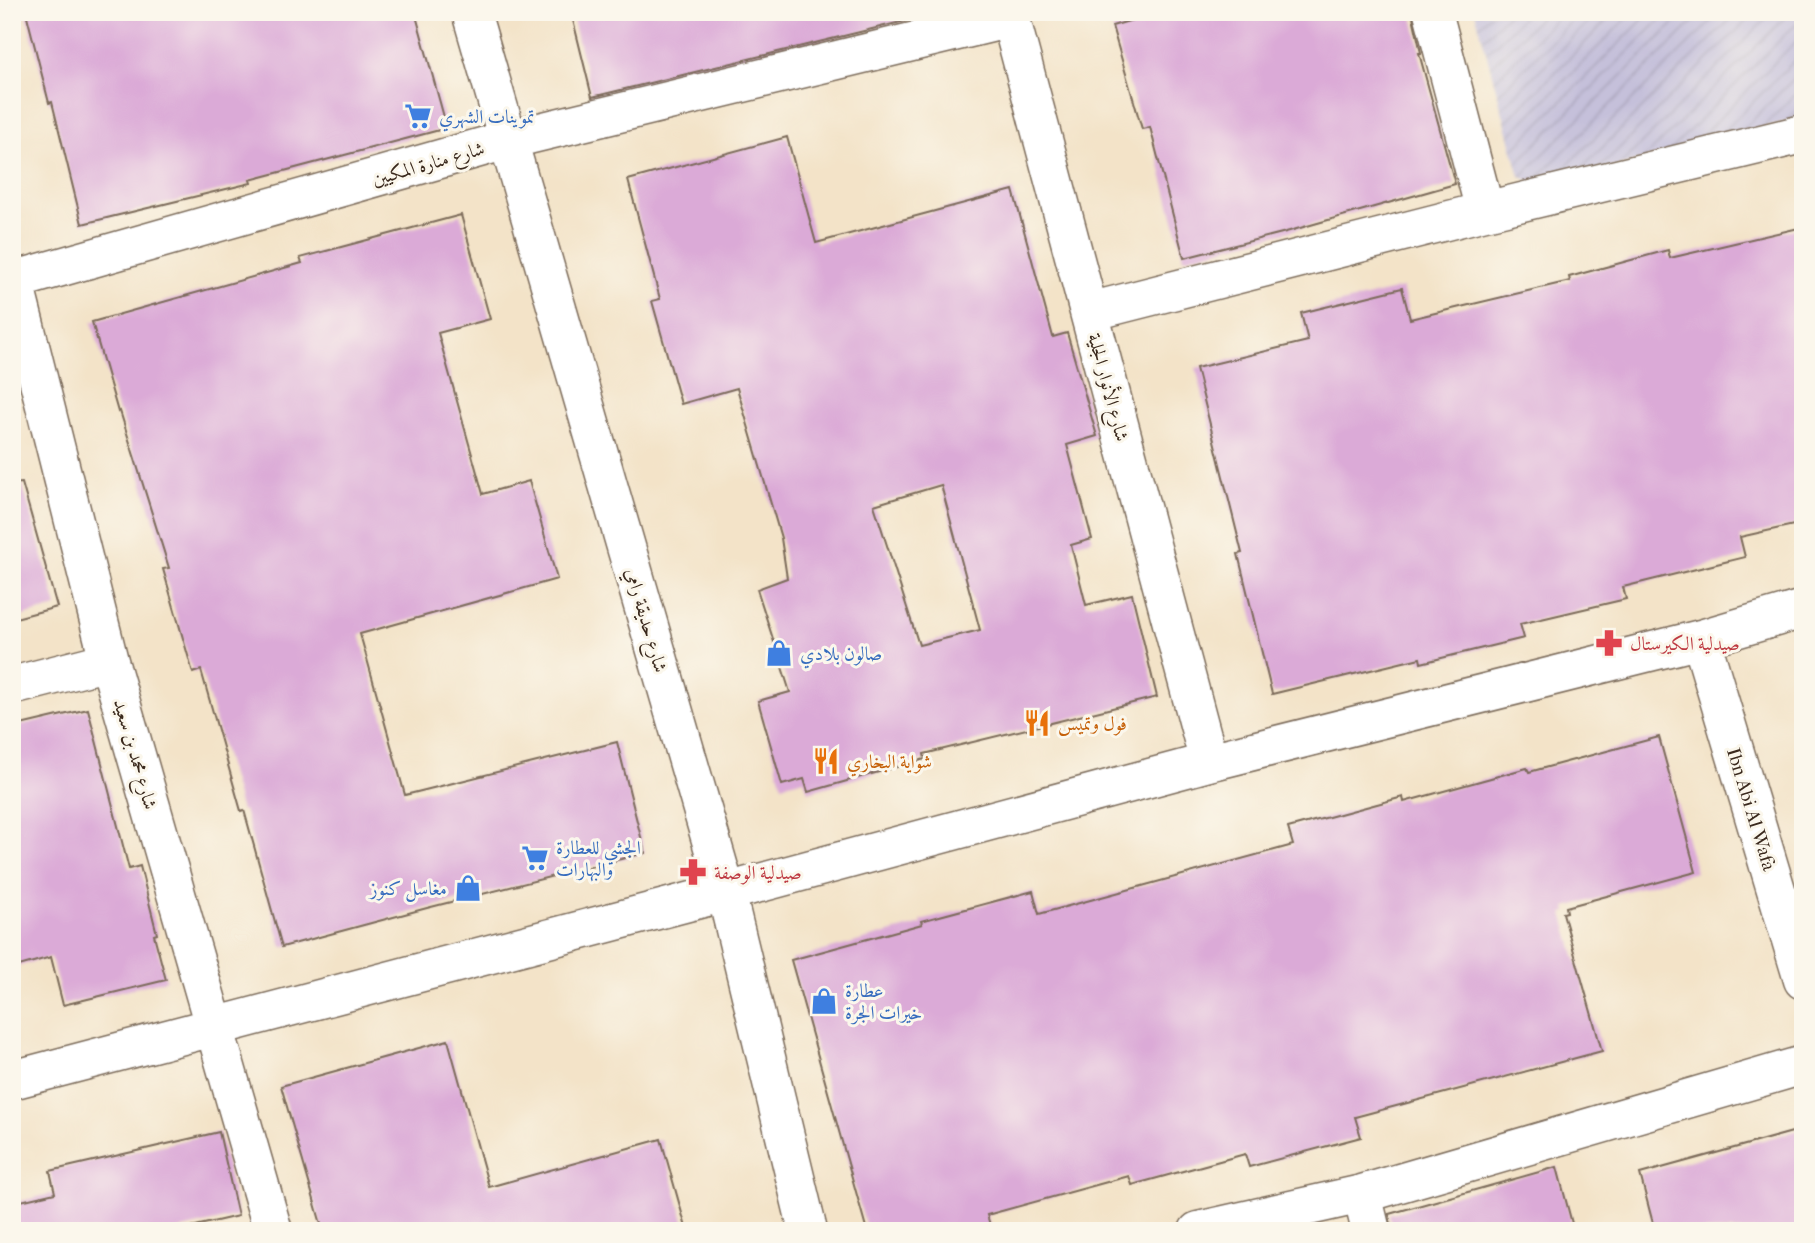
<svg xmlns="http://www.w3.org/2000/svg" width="1815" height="1243" viewBox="0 0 1815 1243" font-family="'IM FELL French Canon',Amiri,serif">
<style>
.industrial{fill:url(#industrial-furrows)}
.building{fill:#dbaad7;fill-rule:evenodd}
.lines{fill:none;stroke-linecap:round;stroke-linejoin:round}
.minor-casing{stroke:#7b6b5a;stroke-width:41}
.minor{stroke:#fff;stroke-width:38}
.labels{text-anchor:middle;stroke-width:6;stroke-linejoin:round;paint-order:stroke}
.shop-label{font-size:19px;fill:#366cbe;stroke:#fbf7ec;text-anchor:start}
.street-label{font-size:19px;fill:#3b2a1e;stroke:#fbf7ec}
.health-label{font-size:19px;fill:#be3a42;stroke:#fbf7ec;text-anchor:start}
.food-label{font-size:19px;fill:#c56008;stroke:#fbf7ec;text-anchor:start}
</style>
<defs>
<pattern id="industrial-furrows" width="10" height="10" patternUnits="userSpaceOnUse" patternTransform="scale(1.75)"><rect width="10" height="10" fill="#c5c0da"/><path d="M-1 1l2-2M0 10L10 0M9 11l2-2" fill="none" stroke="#aaa5bb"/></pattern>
</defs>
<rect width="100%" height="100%" fill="#fbf7ec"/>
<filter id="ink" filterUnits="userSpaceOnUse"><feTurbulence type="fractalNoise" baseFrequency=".0143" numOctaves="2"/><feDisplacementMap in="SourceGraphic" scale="14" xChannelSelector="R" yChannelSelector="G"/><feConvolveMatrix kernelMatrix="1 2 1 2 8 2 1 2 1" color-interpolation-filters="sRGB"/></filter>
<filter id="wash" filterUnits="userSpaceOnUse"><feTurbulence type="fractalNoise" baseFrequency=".00686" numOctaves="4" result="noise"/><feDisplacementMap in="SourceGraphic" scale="28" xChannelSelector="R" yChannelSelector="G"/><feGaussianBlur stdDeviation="1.57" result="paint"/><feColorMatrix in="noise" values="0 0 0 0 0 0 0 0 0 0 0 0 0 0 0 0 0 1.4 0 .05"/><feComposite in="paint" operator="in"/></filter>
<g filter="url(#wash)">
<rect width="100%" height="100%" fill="#f3e3c8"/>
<path class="industrial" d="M 1475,12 L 1803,12 L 1803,117 L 1541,187 L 1520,176 Z"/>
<g id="blocks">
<path class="building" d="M 26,12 L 415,12 L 447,128 L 250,180 L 251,183 L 82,224 L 52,102 L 49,103 Z
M 571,12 L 904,12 L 905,21 L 592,97 Z
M 1160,12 L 1412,12 L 1421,53 L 1419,53 L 1455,184 L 1286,232 L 1184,258 L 1150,127 L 1142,129 L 1112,26 Z
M 787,137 L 816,243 L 1013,190 L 1053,337 L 1067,333 L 1097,436 L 1067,445 L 1092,539 L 1071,545 L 1086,605 L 1132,594 L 1157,697 L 924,754 L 925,759 L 808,792 L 804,779 L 782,785 L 758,701 L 790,692 L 757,589 L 787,578 L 781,538 L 737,388 L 681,404 L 652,301 L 660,299 L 628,180 ZM 941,485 L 980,630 L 919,645 L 874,505 Z
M 461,215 L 490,319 L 438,333 L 483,494 L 529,481 L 557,579 L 360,634 L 405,795 L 617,742 L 645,853 L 427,908 L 282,947 L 244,810 L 241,811 L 201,670 L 193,673 L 163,569 L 169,568 L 120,411 L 118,412 L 92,322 L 302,263 L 300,258 Z
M 1803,227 L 1803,523 L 1740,537 L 1745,557 L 1623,587 L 1626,599 L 1520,624 L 1524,638 L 1421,663 L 1420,658 L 1272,694 L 1238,554 L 1242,553 L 1196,368 L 1308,341 L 1301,313 L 1402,288 L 1410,319 L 1570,281 L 1569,277 L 1668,250 L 1670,258 Z
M 22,483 L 57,607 L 12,619 L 12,484 Z
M 88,709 L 129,869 L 140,866 L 157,934 L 154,935 L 166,980 L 63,1005 L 51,957 L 12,968 L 12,727 Z
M 1659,737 L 1696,872 L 1566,907 L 1567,912 L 1563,913 L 1602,1051 L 1355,1117 L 1361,1137 L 1249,1167 L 1245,1154 L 1132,1185 L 1129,1176 L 987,1215 L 990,1225 L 968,1231 L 867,1231 L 791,960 L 922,924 L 921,921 L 1033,891 L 1039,914 L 1293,845 L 1288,828 L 1403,797 L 1404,802 L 1527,768 L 1529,772 Z
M 448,1040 L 489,1187 L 661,1139 L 687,1231 L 323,1231 L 281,1086 Z
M 1803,1129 L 1803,1231 L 1655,1231 L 1640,1174 Z
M 219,1132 L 238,1216 L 174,1231 L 12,1231 L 12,1203 L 55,1193 L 50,1171 Z
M 1557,1167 L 1574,1231 L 1392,1231 L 1389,1214 Z"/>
</g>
</g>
<g filter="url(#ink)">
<use href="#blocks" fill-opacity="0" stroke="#7b6b5a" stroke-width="2"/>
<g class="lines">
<defs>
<path id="minor" d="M 471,12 L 726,892 L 808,1231
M 1009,12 L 1209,762
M 1433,12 L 1485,211
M 12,274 L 109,661 L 273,1231
M 12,281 L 507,140 L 1011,18
M 1089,312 L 1485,211 L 1803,134
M 1701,639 L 1803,980
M 12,686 L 109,661
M 12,1080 L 726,892 L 1209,762 L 1701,639 L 1803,609
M 1362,1194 L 1371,1231
M 1198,1231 L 1362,1194 L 1803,1065"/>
</defs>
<use href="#minor" class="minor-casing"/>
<use href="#minor" class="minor"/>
</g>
</g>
<defs>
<symbol id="supermarket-bare" viewBox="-9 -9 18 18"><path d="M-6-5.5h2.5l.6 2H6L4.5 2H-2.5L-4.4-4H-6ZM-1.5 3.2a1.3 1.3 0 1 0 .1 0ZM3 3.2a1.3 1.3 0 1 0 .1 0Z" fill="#3f7fe0" stroke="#fbf7ec" stroke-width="2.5" paint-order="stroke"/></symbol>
<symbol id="pharmacy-bare" viewBox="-9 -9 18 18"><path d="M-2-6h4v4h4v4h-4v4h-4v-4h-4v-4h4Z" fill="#e0444e" stroke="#fbf7ec" stroke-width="2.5" paint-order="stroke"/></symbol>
<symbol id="shop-bare" viewBox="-9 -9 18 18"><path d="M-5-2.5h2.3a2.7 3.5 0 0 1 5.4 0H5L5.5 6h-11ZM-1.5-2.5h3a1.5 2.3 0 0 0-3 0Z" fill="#3f7fe0" stroke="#fbf7ec" stroke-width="2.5" paint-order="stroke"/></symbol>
<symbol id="restaurant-bare" viewBox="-9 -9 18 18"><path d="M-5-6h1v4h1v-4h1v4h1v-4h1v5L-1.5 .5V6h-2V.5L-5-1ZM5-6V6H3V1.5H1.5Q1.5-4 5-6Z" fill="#e8710a" stroke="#fbf7ec" stroke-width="2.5" paint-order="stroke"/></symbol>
</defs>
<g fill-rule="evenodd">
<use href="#supermarket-bare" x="399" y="97" width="38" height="38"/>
<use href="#pharmacy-bare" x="1590" y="624" width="38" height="38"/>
<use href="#shop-bare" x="760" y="634" width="38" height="38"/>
<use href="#restaurant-bare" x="1018" y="704" width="38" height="38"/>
<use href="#restaurant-bare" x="807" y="742" width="38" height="38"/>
<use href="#supermarket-bare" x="516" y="839" width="38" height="38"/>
<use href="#pharmacy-bare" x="674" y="853" width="38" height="38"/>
<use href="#shop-bare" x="449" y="869" width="38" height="38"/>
<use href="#shop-bare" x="805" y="982" width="38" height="38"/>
</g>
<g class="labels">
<g class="shop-label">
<text x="439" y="123">تموينات الشهري</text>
<text x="800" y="660">صالون بلادي</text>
<text x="556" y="854">الجشي للعطارة<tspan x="556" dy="22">والبهارات</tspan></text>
<text x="447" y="895" text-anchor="end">مغاسل كنوز</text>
<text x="845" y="997">عطارة<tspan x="845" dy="22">خيرات الجرة</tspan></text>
</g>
<g class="street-label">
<text transform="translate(428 163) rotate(-16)" y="7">شارع منارة المكيين</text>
<text transform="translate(1109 387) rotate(75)" y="7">شارع الأنوار الجلية</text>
<text transform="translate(647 620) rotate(74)" y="7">شارع حديقة رامي</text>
<text transform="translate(136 754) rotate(74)" y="7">شارع محمد بن سعيد</text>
<text transform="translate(1752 809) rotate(73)" y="7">Ibn Abi Al Wafa</text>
</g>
<g class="health-label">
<text x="1630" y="650">صيدلية الكيرستال</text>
<text x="714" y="879">صيدلية الوصفة</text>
</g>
<g class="food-label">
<text x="1058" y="730">فول وتميس</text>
<text x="847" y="768">شواية البخاري</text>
</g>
</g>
<rect width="1815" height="1243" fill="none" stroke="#fbf7ec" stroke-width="42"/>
</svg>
